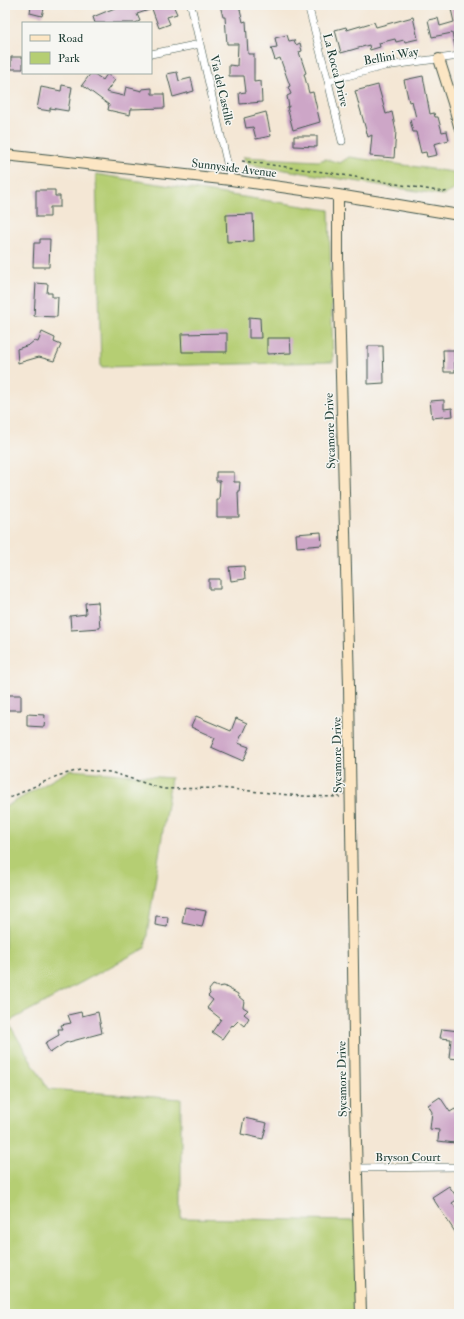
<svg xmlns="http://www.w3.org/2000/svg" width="464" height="1319" viewBox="0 0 464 1319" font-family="'IM FELL Double Pica',serif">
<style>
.green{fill:#b5ce73;stroke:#6a8654}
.building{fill:#cda6c7}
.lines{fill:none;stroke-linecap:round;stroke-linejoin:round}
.street-casing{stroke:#3f564c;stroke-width:8}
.secondary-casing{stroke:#3f564c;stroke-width:12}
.path{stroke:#3f564c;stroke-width:1.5;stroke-dasharray:3 3;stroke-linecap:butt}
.street{stroke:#fff;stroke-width:7}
.secondary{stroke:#fce6c4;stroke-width:10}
.labels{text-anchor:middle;stroke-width:3;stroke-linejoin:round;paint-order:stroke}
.street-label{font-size:12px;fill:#1f3d34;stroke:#f6f6f2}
</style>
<rect width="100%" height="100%" fill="#f6f6f2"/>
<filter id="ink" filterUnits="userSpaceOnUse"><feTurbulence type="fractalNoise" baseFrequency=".025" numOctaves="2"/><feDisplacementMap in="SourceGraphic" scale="8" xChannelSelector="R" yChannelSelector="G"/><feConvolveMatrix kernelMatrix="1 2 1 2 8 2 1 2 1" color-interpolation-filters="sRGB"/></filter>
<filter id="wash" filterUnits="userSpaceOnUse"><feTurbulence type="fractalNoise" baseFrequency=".012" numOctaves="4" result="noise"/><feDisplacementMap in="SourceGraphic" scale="16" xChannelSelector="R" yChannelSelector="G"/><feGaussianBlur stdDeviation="0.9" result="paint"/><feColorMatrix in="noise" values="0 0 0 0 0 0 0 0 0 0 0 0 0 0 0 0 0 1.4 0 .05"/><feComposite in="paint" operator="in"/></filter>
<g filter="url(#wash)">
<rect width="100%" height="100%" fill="#f4e7d5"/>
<path class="green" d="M 243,157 L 318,161 L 326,159 L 340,163 L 349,157 L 459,173 C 459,188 455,191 442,195 L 247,164 Z
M 96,174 L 132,180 L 329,210 L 333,362 L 101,367 Z
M 70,770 L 171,778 L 145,948 L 8,1022 L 48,1089 L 181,1099 L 181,1218 L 357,1221 L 362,1314 L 5,1314 L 5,807 Z"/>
<g id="blocks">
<path class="building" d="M 31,5 L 45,5 L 42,16 L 30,13 Z
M 122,5 L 173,5 L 177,14 L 167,17 L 170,24 L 159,28 L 152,9 L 137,14 L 140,21 L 135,23 L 95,23 L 93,17 Z
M 220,5 L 239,5 L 243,22 L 246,21 L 248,54 L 254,54 L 254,82 L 261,81 L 262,102 L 240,104 L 239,93 L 246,92 L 244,76 L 229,76 L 229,65 L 237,66 L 238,44 L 227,44 L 225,17 L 223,17 Z
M 459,7 L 459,50 L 456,51 L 452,33 L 432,37 L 428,20 L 438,18 L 440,26 L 454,22 L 451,9 Z
M 413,17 L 418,39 L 405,42 L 404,40 L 396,42 L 395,39 L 379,43 L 380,47 L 370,50 L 369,45 L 341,53 L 335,30 L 346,27 L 347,30 L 374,22 L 376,27 Z
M 287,35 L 289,41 L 294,40 L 296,45 L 300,43 L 302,51 L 299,52 L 306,73 L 304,74 L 309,93 L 313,92 L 320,122 L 293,130 L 287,107 L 289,107 L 287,96 L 291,94 L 288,87 L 290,86 L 280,58 L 275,60 L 271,48 L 277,47 L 275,38 Z
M 11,57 L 23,57 L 23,69 L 11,69 Z
M 177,72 L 179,81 L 191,78 L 194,91 L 173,97 L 167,74 Z
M 91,73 L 93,73 L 103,80 L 107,74 L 115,80 L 106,92 L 124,96 L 126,87 L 142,91 L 142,89 L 152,88 L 152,94 L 164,94 L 165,108 L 131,109 L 130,115 L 108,110 L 109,105 L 82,85 Z
M 423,76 L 430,114 L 434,113 L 435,117 L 438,117 L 442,132 L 447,131 L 449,140 L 434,144 L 437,155 L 427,157 L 426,152 L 421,153 L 416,132 L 413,132 L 410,120 L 416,118 L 412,101 L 409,102 L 404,80 Z
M 62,85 L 72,87 L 68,111 L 50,108 L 50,111 L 37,109 L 41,87 L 61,91 Z
M 378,85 L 386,114 L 392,112 L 396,131 L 394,158 L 370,156 L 372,135 L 368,137 L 355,91 Z
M 266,112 L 271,136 L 256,139 L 253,127 L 246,128 L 244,118 Z
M 294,136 L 317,136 L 317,147 L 294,146 Z
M 36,190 L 55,190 L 55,196 L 60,196 L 60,207 L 50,207 L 50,217 L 36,217 Z
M 253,214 L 254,241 L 227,242 L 226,215 Z
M 40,239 L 50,239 L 49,267 L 33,267 L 34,243 L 40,243 Z
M 36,283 L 48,284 L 47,293 L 52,293 L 52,297 L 58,297 L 57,317 L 34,316 Z
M 249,317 L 260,318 L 261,338 L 249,338 Z
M 42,332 L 55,338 L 54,342 L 61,345 L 54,361 L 39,357 L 18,363 L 17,349 L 29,345 L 34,341 L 38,342 Z
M 227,333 L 227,352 L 182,352 L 181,334 Z
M 267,338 L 290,338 L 291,353 L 267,354 Z
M 368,346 L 383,346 L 384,383 L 368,384 Z
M 443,350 L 454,350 L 455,372 L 444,372 Z
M 444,400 L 444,409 L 452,408 L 453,416 L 432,418 L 430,401 Z
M 216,472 L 234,472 L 234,482 L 240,482 L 239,492 L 238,492 L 239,517 L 217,517 L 217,500 L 219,500 L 220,481 L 216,481 Z
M 321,532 L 322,545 L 297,547 L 296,534 Z
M 244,566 L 245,579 L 231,581 L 229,567 Z
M 209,579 L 220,579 L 220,589 L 209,589 Z
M 98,602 L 100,628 L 71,630 L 70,616 L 86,614 L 85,603 Z
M 5,695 L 21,695 L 21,710 L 5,710 Z
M 27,714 L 45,715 L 44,727 L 27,726 Z
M 196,716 L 231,731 L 236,718 L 247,723 L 238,743 L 249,747 L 243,761 L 211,747 L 215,738 L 191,727 Z
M 185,907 L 206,911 L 202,927 L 182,923 Z
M 156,916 L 168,917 L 167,927 L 155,925 Z
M 213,985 L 218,987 L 224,986 L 238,994 L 238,996 L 244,1001 L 243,1007 L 248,1010 L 244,1014 L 249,1018 L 244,1026 L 238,1021 L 233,1026 L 232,1025 L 222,1039 L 212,1032 L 221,1019 L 207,1008 L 213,1000 L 208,996 L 210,994 L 209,990 Z
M 81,1012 L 82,1016 L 98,1012 L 102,1033 L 65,1043 L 50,1053 L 45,1043 L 59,1035 L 58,1029 L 63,1029 L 61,1025 L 71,1023 L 68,1015 Z
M 442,1029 L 459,1031 L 459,1059 L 449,1058 L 451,1039 L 440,1038 Z
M 440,1097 L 450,1112 L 455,1109 L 459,1115 L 459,1140 L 455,1143 L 438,1141 L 439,1130 L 430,1129 L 432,1112 L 428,1105 Z
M 244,1118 L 267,1123 L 263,1139 L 241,1134 Z
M 449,1186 L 458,1199 L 452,1203 L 459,1213 L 459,1238 L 432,1197 Z"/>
</g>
</g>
<g filter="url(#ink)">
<use href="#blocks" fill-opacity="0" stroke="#3f564c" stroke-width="1"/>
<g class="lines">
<defs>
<path id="street" d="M 191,5 L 231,180
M 308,5 L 328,81 L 342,141
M 151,54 L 200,44
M 328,81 L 385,66 L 459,56
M 5,171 L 8,156
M 357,1168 L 459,1167"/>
<path id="secondary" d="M 439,59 L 453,103 L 459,126
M 5,155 L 231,180 L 338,195 L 459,215
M 338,195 L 338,260 L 349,686 L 355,1107 L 361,1314"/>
</defs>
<use href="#street" class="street-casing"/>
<use href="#secondary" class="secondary-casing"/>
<path class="path" d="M 242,161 L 331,173 L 444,192 L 448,191
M 5,800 L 57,776 L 80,770 L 110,772 L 163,789 L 220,788 L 300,796 L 340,797"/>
<use href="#street" class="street"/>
<use href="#secondary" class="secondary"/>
</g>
</g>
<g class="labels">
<g class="street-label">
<text transform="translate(391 56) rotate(-10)" y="4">Bellini Way</text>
<text transform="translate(336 70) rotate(76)" y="4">La Rocca Drive</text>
<text transform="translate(222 90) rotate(77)" y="4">Via del Castille</text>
<text transform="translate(234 168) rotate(7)" y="4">Sunnyside Avenue</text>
<text transform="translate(330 431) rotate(-92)" y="4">Sycamore Drive</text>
<text transform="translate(337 755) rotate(-91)" y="4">Sycamore Drive</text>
<text transform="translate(342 1079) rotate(-91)" y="4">Sycamore Drive</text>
<text x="408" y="1161">Bryson Court</text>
</g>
</g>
<rect width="464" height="1319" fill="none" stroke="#f6f6f2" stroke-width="20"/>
<rect x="22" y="22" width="130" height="52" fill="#f6f6f2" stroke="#a0aca6"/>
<rect x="30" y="35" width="20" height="6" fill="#fce6c4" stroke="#a0aca6"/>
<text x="58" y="42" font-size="12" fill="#1f3d34">Road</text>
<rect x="30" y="52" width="20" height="12" fill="#b5ce73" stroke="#a0aca6"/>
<text x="58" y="62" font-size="12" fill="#1f3d34">Park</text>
</svg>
